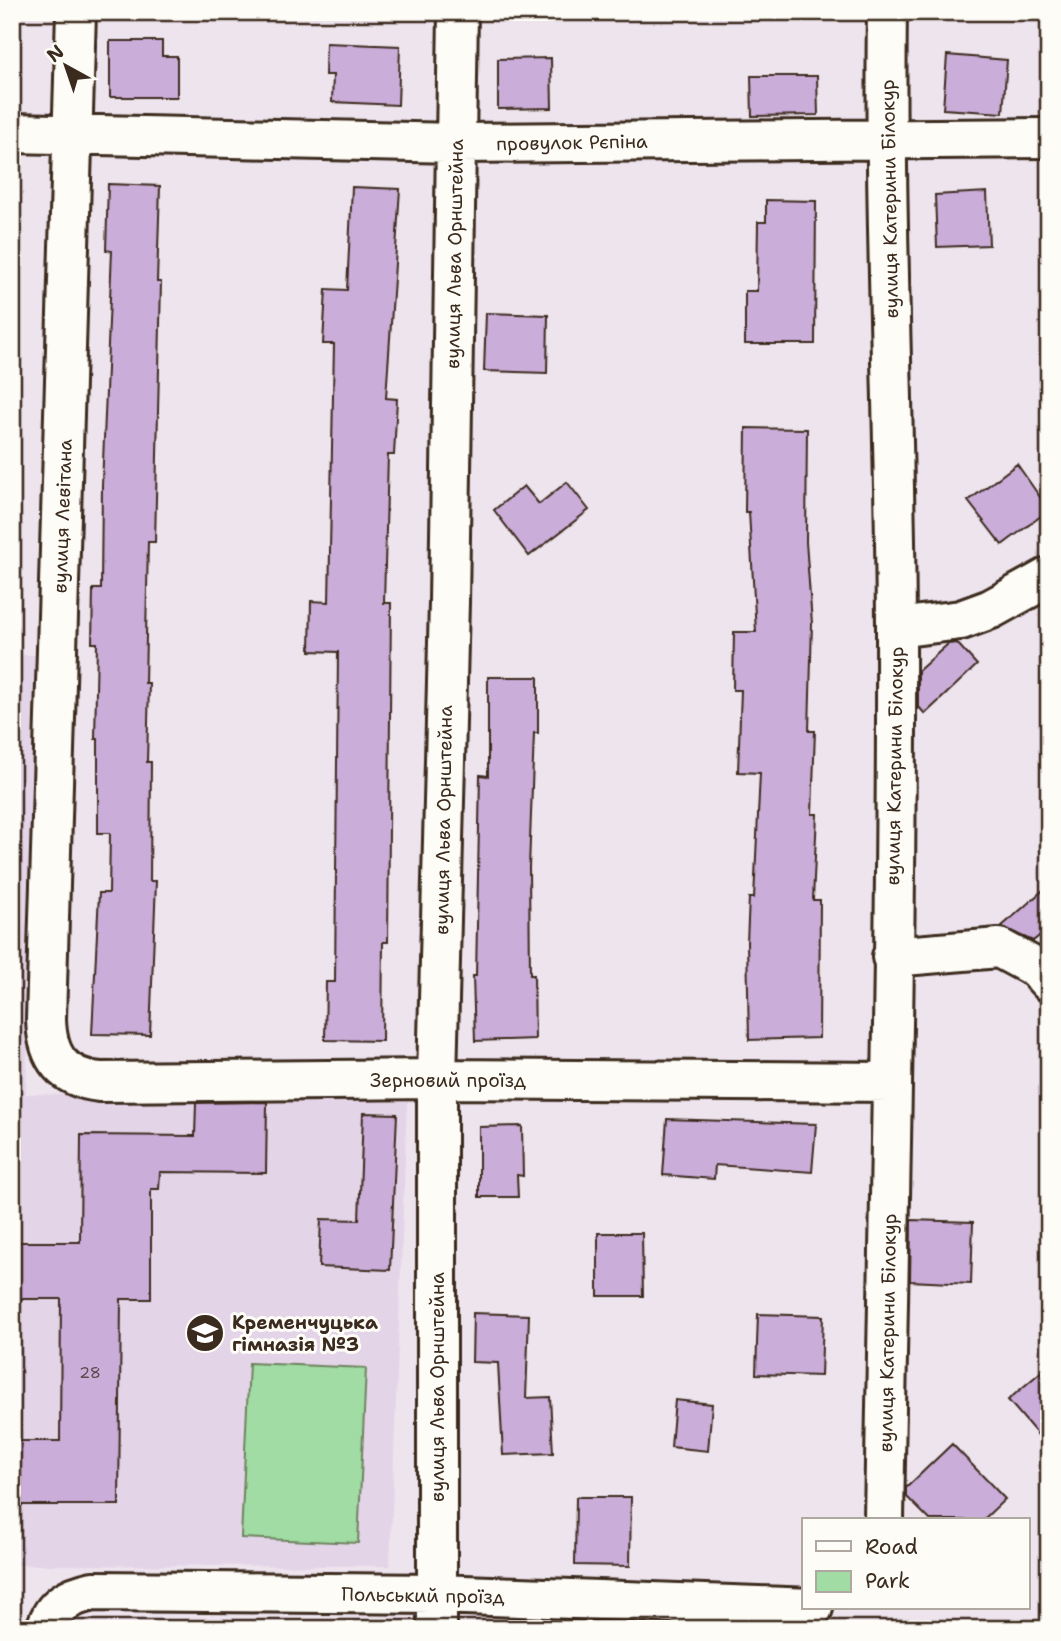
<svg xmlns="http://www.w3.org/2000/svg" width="1061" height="1641" viewBox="0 0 1061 1641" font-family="'Shantell Sans',sans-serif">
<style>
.built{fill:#e4d4e8}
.green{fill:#a0dca3;stroke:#6e8360;stroke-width:2}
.building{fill:#cbadda;stroke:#3b2a1e;stroke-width:2}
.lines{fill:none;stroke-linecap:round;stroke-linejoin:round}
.street-casing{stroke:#3b2a1e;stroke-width:44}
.street{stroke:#fdfcf7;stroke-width:38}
.labels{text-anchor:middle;stroke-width:6;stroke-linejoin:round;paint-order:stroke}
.number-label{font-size:16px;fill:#5f4b4d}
.street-label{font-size:19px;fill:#3b2a1e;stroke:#fdfcf7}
.poi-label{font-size:19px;font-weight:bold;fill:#3b2a1e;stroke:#fdfcf7;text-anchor:start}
</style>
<rect width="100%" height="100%" fill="#eee4ee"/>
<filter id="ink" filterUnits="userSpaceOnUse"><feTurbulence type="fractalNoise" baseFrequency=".0143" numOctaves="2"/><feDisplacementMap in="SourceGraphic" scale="14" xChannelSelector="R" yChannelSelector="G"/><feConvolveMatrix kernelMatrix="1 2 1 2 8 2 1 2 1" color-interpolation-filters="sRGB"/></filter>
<g filter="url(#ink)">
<path class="built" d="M 12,655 L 40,655 L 26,1094 L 407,1102 L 390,1566 L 18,1565 L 17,1629 L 12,1629 Z"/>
<path class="green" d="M 249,1363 L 366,1368 L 358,1543 L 241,1538 Z"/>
<path class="building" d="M 110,41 L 162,41 L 162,56 L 177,56 L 177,97 L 110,97 Z
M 326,43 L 400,46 L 398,105 L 332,102 L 333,75 L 325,75 Z
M 947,55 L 1007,60 L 1003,113 L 943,109 Z
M 551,58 L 552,108 L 498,109 L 498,59 Z
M 751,76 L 817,76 L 818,115 L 752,116 Z
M 108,184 L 160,186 L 157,282 L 161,282 L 155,542 L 148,542 L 145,683 L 149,683 L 147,762 L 151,762 L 150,881 L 156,881 L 150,1035 L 92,1034 L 99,893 L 109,893 L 110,833 L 98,833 L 98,739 L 95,739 L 97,643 L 92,643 L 93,589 L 101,589 L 102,485 L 112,251 L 106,250 Z
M 352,187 L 400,189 L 386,398 L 397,399 L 394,455 L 388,455 L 384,603 L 391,603 L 388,942 L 383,942 L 382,1041 L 325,1040 L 326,982 L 335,982 L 338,652 L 310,651 L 311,601 L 329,602 L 334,344 L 323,344 L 326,289 L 347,290 Z
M 987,192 L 989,245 L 937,247 L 935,195 Z
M 766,200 L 816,201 L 815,344 L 745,344 L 745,291 L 757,291 L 758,222 L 766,222 Z
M 486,313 L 548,315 L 547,373 L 484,371 Z
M 746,428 L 807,429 L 806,542 L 812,623 L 809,731 L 815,731 L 812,814 L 817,814 L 813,900 L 820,900 L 819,1038 L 749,1040 L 747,942 L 749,898 L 754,898 L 760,773 L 738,772 L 741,690 L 733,690 L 734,632 L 756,632 L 749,512 L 745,512 Z
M 1017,464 L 1049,510 L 1002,545 L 968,501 Z
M 567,482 L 589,510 L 529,556 L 494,510 L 524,486 L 539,504 Z
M 957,643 L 977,665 L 925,714 L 918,706 L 918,671 L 948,644 Z
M 488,677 L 538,677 L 538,733 L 534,733 L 529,868 L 530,975 L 534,975 L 535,1039 L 475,1041 L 473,976 L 476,976 L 480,775 L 488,776 Z
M 1049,885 L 1049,928 L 1033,941 L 1001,927 Z
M 267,1102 L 266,1173 L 160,1172 L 159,1189 L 151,1189 L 151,1299 L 121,1299 L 119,1505 L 12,1505 L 12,1441 L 60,1441 L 61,1299 L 14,1299 L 14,1242 L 80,1242 L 81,1135 L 195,1136 L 196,1103 Z
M 363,1113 L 397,1114 L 390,1270 L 319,1267 L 321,1219 L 359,1220 Z
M 667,1119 L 816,1124 L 812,1172 L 715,1165 L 714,1179 L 663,1175 Z
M 522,1126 L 523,1176 L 517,1175 L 518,1197 L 479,1197 L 479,1127 Z
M 911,1220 L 973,1222 L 971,1284 L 910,1281 Z
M 598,1233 L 642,1233 L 643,1296 L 598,1296 Z
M 473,1313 L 529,1315 L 526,1398 L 550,1397 L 553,1453 L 503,1455 L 498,1363 L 472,1362 Z
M 758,1314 L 823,1316 L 821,1376 L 756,1374 Z
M 1049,1365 L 1049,1448 L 1008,1400 Z
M 675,1400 L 712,1404 L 708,1451 L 671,1447 Z
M 952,1444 L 1005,1499 L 983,1520 L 930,1520 L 906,1496 L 906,1488 Z
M 576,1497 L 631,1497 L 630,1566 L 575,1565 Z"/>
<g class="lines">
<defs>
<path id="street" d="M 76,12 L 46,1019 C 47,1057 62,1078 100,1082 L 437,1079 L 891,1082
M 12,133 L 456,143 L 1049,138
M 896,628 L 961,620 L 991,609 L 1049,577
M 892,957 L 999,948 L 1036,968 L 1049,982
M 884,1520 C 889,1222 897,924 896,626 C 895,421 884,217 887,12
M 46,1629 C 53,1604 70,1596 93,1591 L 437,1594 L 813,1608
M 437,1629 L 437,1079 L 449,602 L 458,12"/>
</defs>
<use href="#street" class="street-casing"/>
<use href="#street" class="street"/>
</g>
</g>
<defs>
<symbol id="school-disc" viewBox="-11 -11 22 22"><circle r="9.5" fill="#3b2a1e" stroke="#fdfcf7"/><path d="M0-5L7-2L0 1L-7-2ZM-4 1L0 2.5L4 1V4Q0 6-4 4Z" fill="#fff"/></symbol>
</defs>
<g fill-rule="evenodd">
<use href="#school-disc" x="183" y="1311" width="44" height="44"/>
</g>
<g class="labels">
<g class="number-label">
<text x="90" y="1378">28</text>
</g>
<g class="street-label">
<text transform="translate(572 142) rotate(-1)" y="7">провулок Рєпіна</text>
<text transform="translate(889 199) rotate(-91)" y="7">вулиця Катерини Білокур</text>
<text transform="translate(454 254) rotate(-89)" y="7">вулиця Льва Орнштейна</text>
<text transform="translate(62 516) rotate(-88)" y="7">вулиця Левітана</text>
<text transform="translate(894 766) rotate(-89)" y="7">вулиця Катерини Білокур</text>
<text transform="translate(443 820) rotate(-89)" y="7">вулиця Льва Орнштейна</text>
<text x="448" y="1087">Зерновий проїзд</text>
<text transform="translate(887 1333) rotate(-89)" y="7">вулиця Катерини Білокур</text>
<text transform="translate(437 1387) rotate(-90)" y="7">вулиця Льва Орнштейна</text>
<text transform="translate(423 1595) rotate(1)" y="7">Польський проїзд</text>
</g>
<g class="poi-label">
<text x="232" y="1329">Кременчуцька<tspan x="232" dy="22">гімназія №3</tspan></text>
</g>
</g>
<rect width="1061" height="1641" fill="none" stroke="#fdfcf7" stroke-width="42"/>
<rect x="21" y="21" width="1019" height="1599" fill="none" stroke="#3b2a1e" stroke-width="2.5" filter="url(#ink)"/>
<rect x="802" y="1518" width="228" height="91" fill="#fdfcf7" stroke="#afa8a0" stroke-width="2"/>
<rect x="816" y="1541" width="35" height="10" fill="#fdfcf7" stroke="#afa8a0" stroke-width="2"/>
<text x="865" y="1554" font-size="21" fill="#3b2a1e">Road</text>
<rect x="816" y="1571" width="35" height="21" fill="#a0dca3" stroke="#afa8a0" stroke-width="2"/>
<text x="865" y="1588" font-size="21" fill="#3b2a1e">Park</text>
<g transform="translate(66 66) rotate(320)" stroke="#fdfcf7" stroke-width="5" paint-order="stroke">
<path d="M0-5L12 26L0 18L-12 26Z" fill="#3b2a1e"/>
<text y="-10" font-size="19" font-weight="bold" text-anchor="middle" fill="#3b2a1e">N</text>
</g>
</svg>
